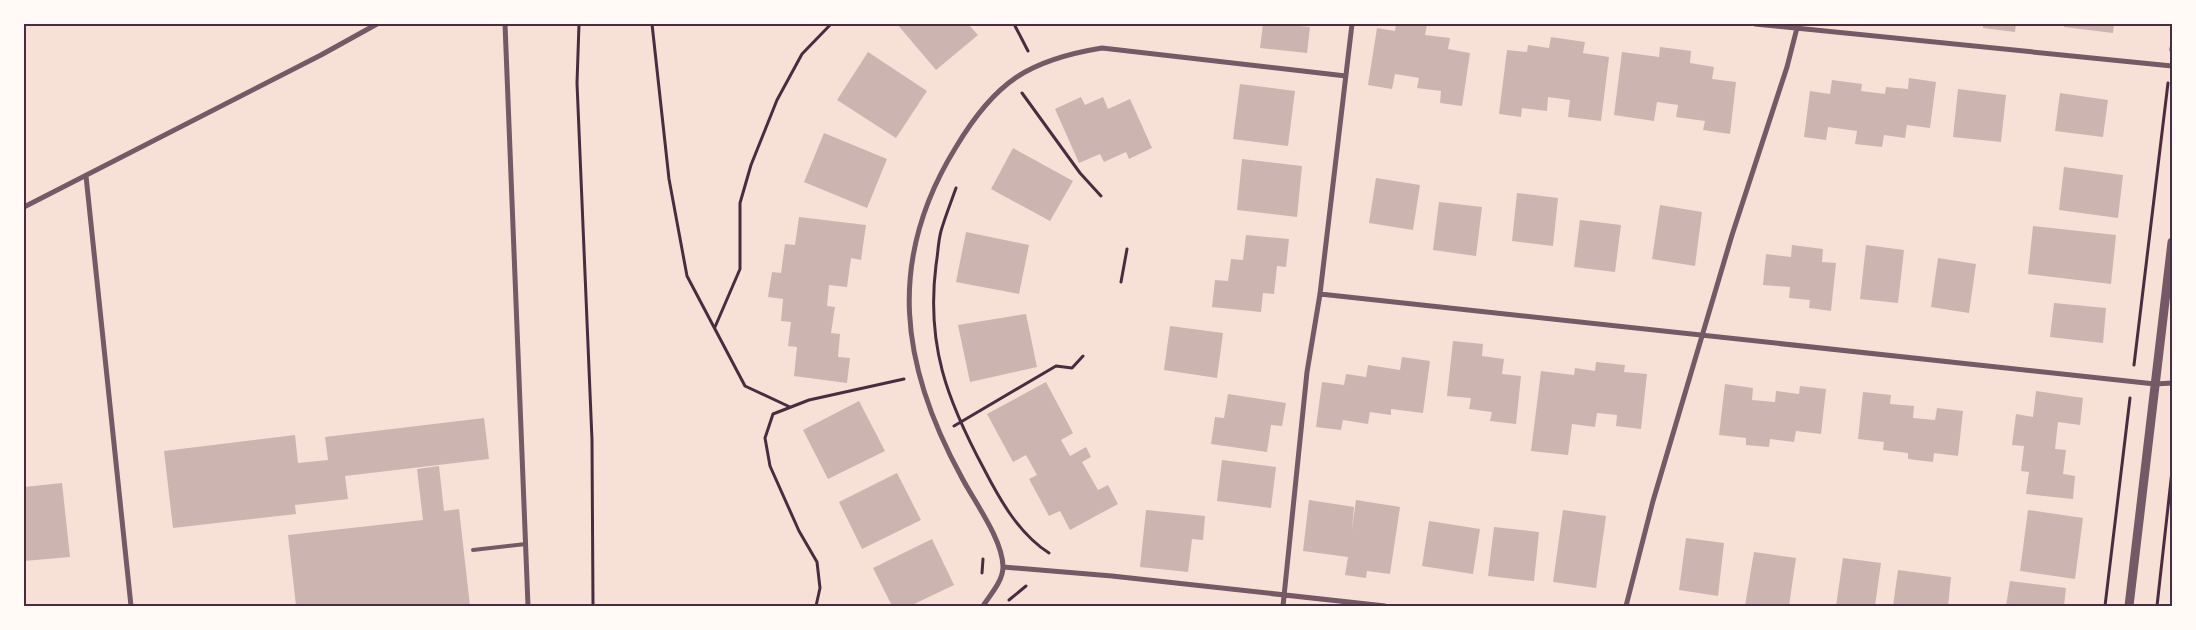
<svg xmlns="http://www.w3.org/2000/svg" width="2196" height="630" viewBox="0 0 2196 630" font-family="'PT Sans Narrow',sans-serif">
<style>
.building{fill:#ccb4b1}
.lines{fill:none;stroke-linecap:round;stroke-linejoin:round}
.path{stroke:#4a2c40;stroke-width:3}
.service{stroke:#755966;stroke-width:4}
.minor{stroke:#755966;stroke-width:5}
.tertiary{stroke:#755966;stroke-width:9}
.neatline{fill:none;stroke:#4a2c40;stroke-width:2}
</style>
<rect width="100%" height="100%" fill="#f7e1d7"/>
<path class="building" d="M 897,24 L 968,24 L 978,35 L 936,70 Z
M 1263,24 L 1299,24 L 1299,26 L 1310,27 L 1307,53 L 1260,48 Z
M 1396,24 L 1427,25 L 1425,35 L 1450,38 L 1448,49 L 1470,53 L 1462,106 L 1440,103 L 1441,91 L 1417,88 L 1419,78 L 1395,74 L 1392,89 L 1368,85 L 1377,28 L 1395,31 Z
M 1983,24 L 2016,24 L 2015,32 L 1983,28 Z
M 2064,24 L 2114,24 L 2113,33 L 2064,27 Z
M 1551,37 L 1585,42 L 1583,53 L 1609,57 L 1601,121 L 1568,117 L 1570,100 L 1548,97 L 1547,111 L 1522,108 L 1521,117 L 1499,114 L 1507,50 L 1527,52 L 1528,45 L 1549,48 Z
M 1660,47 L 1691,51 L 1690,63 L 1714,67 L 1712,79 L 1736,82 L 1730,134 L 1703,130 L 1705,121 L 1676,117 L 1678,105 L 1657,102 L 1654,121 L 1614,115 L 1622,52 L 1659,57 Z
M 868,52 L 927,91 L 896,138 L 837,100 Z
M 1909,78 L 1936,82 L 1930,128 L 1907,125 L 1905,138 L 1884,135 L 1882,147 L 1855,144 L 1857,131 L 1828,127 L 1826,140 L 1804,137 L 1810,91 L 1830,94 L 1832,80 L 1862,84 L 1861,91 L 1885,94 L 1886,87 L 1908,89 Z
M 1240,84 L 1295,91 L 1288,146 L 1233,139 Z
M 1958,89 L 2006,95 L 2001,142 L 1953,137 Z
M 2060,93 L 2108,100 L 2103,137 L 2055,131 Z
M 1081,97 L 1085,105 L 1103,97 L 1108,109 L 1130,99 L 1152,148 L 1129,159 L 1126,152 L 1104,162 L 1100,154 L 1079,163 L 1055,109 Z
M 824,133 L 887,159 L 867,208 L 804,182 Z
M 1013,148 L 1073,181 L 1050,221 L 991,189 Z
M 1242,159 L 1302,166 L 1297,217 L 1237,210 Z
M 2064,167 L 2123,175 L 2118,218 L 2059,210 Z
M 1376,178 L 1420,185 L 1413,230 L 1369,223 Z
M 1517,193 L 1558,198 L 1553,246 L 1512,241 Z
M 1439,202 L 1482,207 L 1476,256 L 1433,250 Z
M 1660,205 L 1702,212 L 1695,266 L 1652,259 Z
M 799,217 L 866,225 L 861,260 L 851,258 L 847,287 L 829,285 L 827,306 L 835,307 L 831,333 L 840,334 L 838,357 L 850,358 L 847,383 L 794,376 L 797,347 L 788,346 L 791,322 L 781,321 L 783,299 L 768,297 L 772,272 L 781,273 L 785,244 L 795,245 Z
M 1580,220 L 1621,225 L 1615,272 L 1574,267 Z
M 2033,226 L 2116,235 L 2111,284 L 2028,274 Z
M 966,232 L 1029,245 L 1019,294 L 956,282 Z
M 1246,235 L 1289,239 L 1286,267 L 1277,266 L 1274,294 L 1263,293 L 1261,312 L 1212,307 L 1215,280 L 1228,281 L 1231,259 L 1243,260 Z
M 1792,245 L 1823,249 L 1822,262 L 1836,263 L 1831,311 L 1809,308 L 1810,300 L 1789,298 L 1790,287 L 1763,285 L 1766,254 L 1791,257 Z
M 1866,245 L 1904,250 L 1898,303 L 1860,299 Z
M 1938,258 L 1976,264 L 1969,313 L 1931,307 Z
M 2054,303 L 2106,308 L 2103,343 L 2050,337 Z
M 1026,314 L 1037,367 L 970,382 L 958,325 Z
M 1170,326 L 1223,333 L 1217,378 L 1164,370 Z
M 1453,341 L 1483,344 L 1482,356 L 1504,359 L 1502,374 L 1521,376 L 1516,424 L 1490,421 L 1492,412 L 1469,409 L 1471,398 L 1447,396 Z
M 1402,357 L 1430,361 L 1423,413 L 1391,409 L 1391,415 L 1370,412 L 1368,424 L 1343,420 L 1341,430 L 1316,427 L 1322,382 L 1344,385 L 1346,374 L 1366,377 L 1368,365 L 1400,370 Z
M 1596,362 L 1625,365 L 1624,372 L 1647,374 L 1641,429 L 1616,426 L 1617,415 L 1597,413 L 1595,427 L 1572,424 L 1568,455 L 1531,451 L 1541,371 L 1574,375 L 1575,368 L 1595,371 Z
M 1046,382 L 1073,433 L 1061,440 L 1070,456 L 1086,447 L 1091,457 L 1082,462 L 1098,490 L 1108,485 L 1118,504 L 1070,530 L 1060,511 L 1049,516 L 1029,479 L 1037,475 L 1026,455 L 1013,462 L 987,414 Z
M 1725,384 L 1753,388 L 1752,400 L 1775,402 L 1776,391 L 1799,394 L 1800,386 L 1826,389 L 1821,434 L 1796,431 L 1794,442 L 1770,439 L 1769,447 L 1746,445 L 1746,438 L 1719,435 Z
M 2036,391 L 2083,398 L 2080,425 L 2058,422 L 2055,449 L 2066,450 L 2063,474 L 2075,476 L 2073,499 L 2026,494 L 2029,472 L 2021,471 L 2024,446 L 2012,445 L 2016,414 L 2033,417 Z
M 1863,392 L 1891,395 L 1890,404 L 1914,406 L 1913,418 L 1935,420 L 1937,408 L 1963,411 L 1958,456 L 1934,453 L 1933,462 L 1908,459 L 1908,453 L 1883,450 L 1884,442 L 1858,439 Z
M 1228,394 L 1286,403 L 1282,426 L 1271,425 L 1267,452 L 1211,444 L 1215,417 L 1224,418 Z
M 859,401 L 885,451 L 828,479 L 803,430 Z
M 484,418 L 489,459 L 345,476 L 348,499 L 295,505 L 296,514 L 173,528 L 164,451 L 295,435 L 298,463 L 328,460 L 325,437 Z
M 1222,460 L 1276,467 L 1271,508 L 1217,501 Z
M 439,466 L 444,511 L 459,509 L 470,606 L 296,606 L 288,535 L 423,520 L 417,469 Z
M 897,473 L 921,520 L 862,549 L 839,502 Z
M 62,483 L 70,557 L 24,561 L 24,487 Z
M 1309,500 L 1354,507 L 1352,530 L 1356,500 L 1400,507 L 1390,574 L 1367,571 L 1366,578 L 1345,575 L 1348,557 L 1303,551 Z
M 1146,510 L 1205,516 L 1203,540 L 1192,539 L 1188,572 L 1140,567 Z
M 1563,510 L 1606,516 L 1596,588 L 1553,582 Z
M 2028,510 L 2083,518 L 2075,579 L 2020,571 Z
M 1429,521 L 1480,529 L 1473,574 L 1422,566 Z
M 1494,527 L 1539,532 L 1534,581 L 1488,576 Z
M 1686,538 L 1724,543 L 1718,596 L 1679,590 Z
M 932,539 L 954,585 L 910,606 L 892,606 L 873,568 Z
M 1754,552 L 1796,558 L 1789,606 L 1745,606 Z
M 1843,558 L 1881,563 L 1875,606 L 1836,606 Z
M 1898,570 L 1951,577 L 1948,606 L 1893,606 Z
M 2010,581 L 2066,588 L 2064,606 L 2006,606 Z"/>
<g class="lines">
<path class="path" d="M 579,24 L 577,83 L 592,440 L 593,606
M 652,24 L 669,179 L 687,276 L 745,386 L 790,407
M 1014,24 L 1028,51
M 2171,50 L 2172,42
M 1022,93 L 1080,173 L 1101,196
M 956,188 C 951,202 945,217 941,231 C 938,242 938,254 936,265 C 926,345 947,400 984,469 C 1000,500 1019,534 1049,553
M 1121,282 L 1127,249
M 715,327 L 740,269 L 740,203 L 751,165 L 777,100 L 802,54 L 831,24
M 2134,365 L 2168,83
M 954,426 L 1056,366 L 1072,368 L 1083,356
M 982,573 L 983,559
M 1009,600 L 1026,586
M 816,606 L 820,588 L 817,562 L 799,531 L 770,466 L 765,438 L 773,414 L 809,400 L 904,379
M 2105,606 L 2130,398
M 2157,606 L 2172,471"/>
<path class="service" d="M 473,550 L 526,544"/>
<path class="minor" d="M 505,24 L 528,606
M 1755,24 L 2172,66
M 86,176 L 131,606
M 24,207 L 321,55 L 377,24
M 1320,294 L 2155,384 L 2172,383
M 1003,567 L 1112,576 L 1385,606
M 983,606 C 990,595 1003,581 1003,567 C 1003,540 974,501 962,478 C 900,365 886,260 956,147 C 995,82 1028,60 1102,48 L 1346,76
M 1283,606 L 1307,372 L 1320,294 L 1352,24
M 1626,606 L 1653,501 L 1732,235 L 1787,67 L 1798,24"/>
<path class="tertiary" d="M 2129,606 L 2172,242"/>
</g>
<rect width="2196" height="630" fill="none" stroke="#fffaf5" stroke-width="50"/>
<rect x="25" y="25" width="2146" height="580" class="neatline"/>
</svg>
